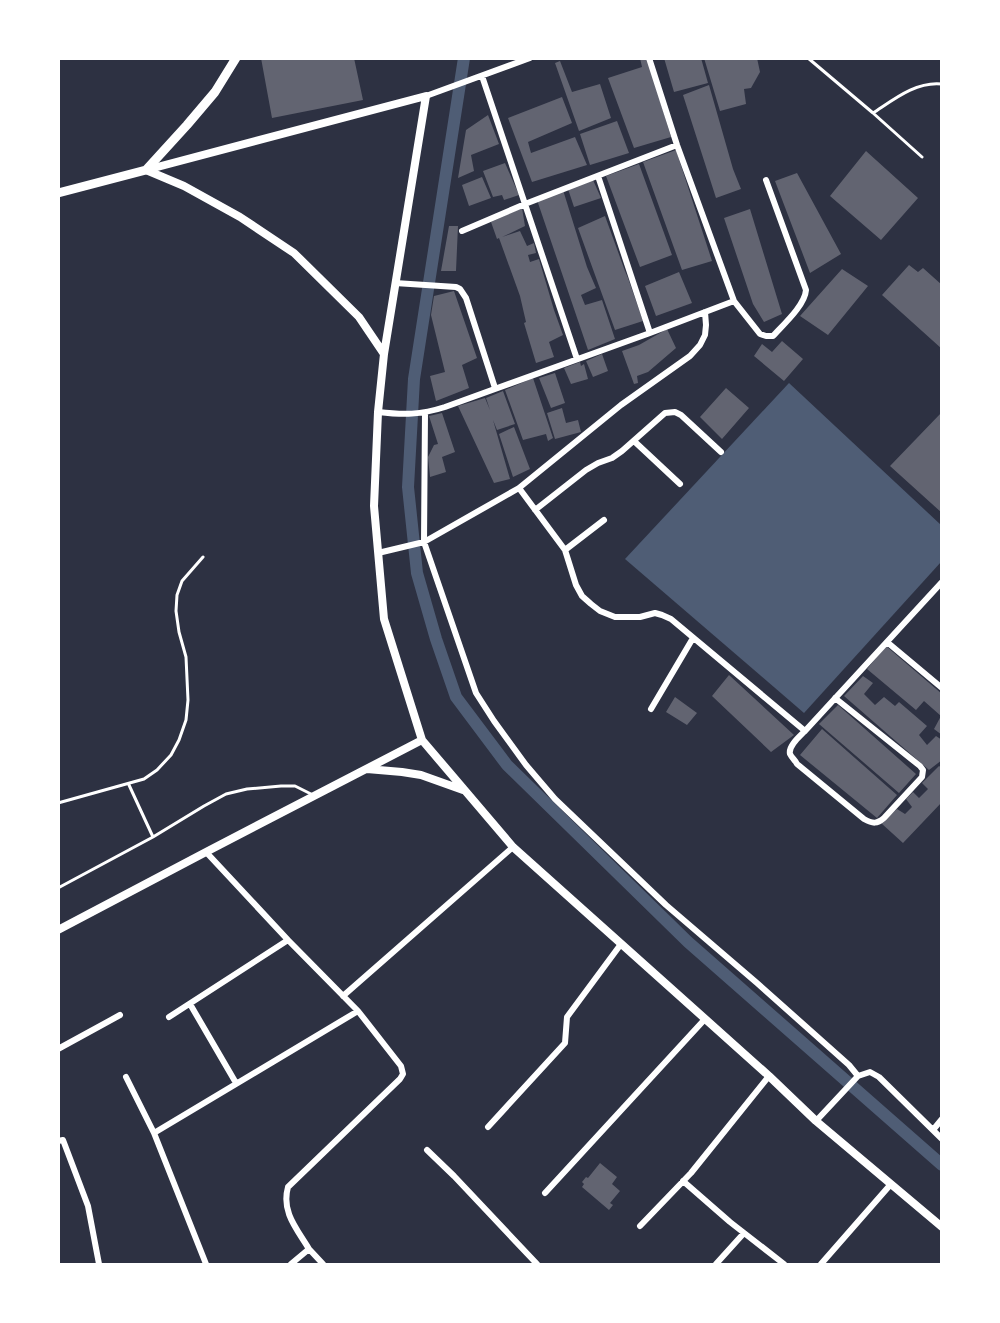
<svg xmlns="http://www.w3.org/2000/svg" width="1000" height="1323" viewBox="0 0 1000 1323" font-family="Helvetica,sans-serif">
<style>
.water{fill:#4f5d75}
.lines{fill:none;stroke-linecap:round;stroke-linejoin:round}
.canal{stroke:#4f5d75;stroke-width:12}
.building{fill:#626471}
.service{stroke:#fff;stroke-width:3}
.minor{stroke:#fff;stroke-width:6}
.tertiary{stroke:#fff;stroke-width:8}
.primary{stroke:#fff;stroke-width:9}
</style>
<rect width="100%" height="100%" fill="#2d3142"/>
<path class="water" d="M 789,383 L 941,525 L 941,562 L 804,713 L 625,559 Z"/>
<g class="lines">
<path class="canal" d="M 464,58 L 414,379 L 408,487 L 417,573 L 436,639 L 456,697 L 507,765 L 688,942 L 942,1165"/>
</g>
<path class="building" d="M 261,58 L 354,58 L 363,100 L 272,118 Z
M 640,58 L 647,58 L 671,137 L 634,148 L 608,78 L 642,67 Z
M 664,58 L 701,58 L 708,83 L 674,92 Z
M 704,58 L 757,58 L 760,72 L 751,88 L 744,89 L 746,104 L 720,111 Z
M 560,61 L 572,92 L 600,84 L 611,118 L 579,131 L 555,63 Z
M 709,85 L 733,169 L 741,189 L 716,198 L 683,95 Z
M 562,97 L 572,123 L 528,142 L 531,153 L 575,137 L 587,165 L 532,182 L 508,118 Z
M 488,115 L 499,144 L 471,155 L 474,171 L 458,178 L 466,130 Z
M 617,121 L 629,153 L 590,165 L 580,134 Z
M 676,150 L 712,261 L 682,270 L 643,162 Z
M 866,151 L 918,198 L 881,240 L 830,196 Z
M 505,163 L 519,195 L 504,200 L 502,195 L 493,197 L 483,171 Z
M 639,164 L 672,255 L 640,267 L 606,176 Z
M 797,173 L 841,254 L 810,273 L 775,181 Z
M 482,177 L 491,198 L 469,206 L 462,185 Z
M 593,180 L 601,198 L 574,207 L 568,189 Z
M 563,190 L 587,267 L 596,288 L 581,295 L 585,305 L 602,300 L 615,339 L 588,350 L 537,200 Z
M 522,208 L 525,226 L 502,237 L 520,231 L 527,246 L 534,243 L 536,253 L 528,255 L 530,262 L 539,259 L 554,310 L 563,335 L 549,342 L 554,357 L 536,363 L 524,323 L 526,322 L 520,296 L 499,238 L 497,239 L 491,222 Z
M 750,209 L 782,314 L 764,322 L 753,304 L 724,218 Z
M 605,216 L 625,271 L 628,278 L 643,321 L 615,330 L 578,228 Z
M 449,226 L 458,226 L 456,271 L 441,271 Z
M 909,265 L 918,272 L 923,268 L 942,285 L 942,349 L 882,295 Z
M 842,269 L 868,286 L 828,335 L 800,316 Z
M 679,272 L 692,303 L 656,316 L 645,286 Z
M 454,291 L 477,358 L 462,365 L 469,388 L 436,401 L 430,376 L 445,372 L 431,315 L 434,296 Z
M 667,329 L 676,348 L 648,372 L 637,376 L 638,383 L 634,384 L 622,351 L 639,345 Z
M 782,341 L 803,359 L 784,381 L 754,356 L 762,344 L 772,352 Z
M 602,354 L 608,371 L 593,377 L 586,361 Z
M 580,362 L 581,366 L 584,364 L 588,379 L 571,384 L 564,368 Z
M 555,373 L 565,403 L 551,408 L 539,378 Z
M 533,378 L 553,438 L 548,441 L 546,434 L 523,440 L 505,390 Z
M 726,388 L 749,408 L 722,439 L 700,417 Z
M 503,391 L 515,424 L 497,430 L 493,420 L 510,479 L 494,483 L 458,406 L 485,398 L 490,410 L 486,398 Z
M 562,408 L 566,423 L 578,420 L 581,432 L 555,439 L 547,413 Z
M 942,412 L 942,513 L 890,466 Z
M 442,413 L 455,452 L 442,457 L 446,472 L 430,477 L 428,457 L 434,445 L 438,444 L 429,416 Z
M 514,427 L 530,469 L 513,477 L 499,434 Z
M 886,646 L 942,694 L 942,735 L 934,729 L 941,716 L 924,701 L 916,710 L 867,669 Z
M 729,675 L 794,735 L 771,752 L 712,696 Z
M 863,676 L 873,683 L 864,694 L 875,705 L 884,697 L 895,706 L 899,702 L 927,726 L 919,735 L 927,745 L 936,736 L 942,740 L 942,760 L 929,770 L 844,696 Z
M 675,697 L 697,713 L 687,725 L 666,712 Z
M 838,705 L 916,774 L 899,793 L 819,724 Z
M 822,729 L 897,795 L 877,818 L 800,755 Z
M 939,766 L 942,768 L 942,802 L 903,843 L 881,823 L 897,809 L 905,814 L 912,807 L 906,799 L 913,792 L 919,798 L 928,789 L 922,783 Z
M 600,1163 L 617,1177 L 612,1184 L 620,1191 L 610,1203 L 613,1205 L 609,1210 L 582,1187 L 584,1184 L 582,1182 L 586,1177 L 588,1178 Z"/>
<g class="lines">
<path class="service" d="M 808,58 L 873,113 L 922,157
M 873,113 C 893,100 916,81 942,84
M 129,785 L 153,837 L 204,806 L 226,794 L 247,789 L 281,786 L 295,786 L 313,795
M 58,803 L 144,779 L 157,770 L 171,755 L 179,740 L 186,720 L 188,700 L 186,657 L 179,632 L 176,611 L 177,595 L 182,581 L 203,557
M 58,888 L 153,837"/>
<path class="minor" d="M 649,58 L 677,145 L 734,301 L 760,334 L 766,336 L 773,336 C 784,324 805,305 806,290 L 766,180
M 482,76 L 577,359
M 426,96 L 530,58
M 598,176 L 650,333
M 462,231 L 525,204 L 677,145
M 395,283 L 456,287 L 460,289 L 466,298 L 495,388
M 378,412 C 404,415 420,415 445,407 L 650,333 L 734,301
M 425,413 L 424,542 L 476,693 L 494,721 L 526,765 L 555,799 L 666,905 L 757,983 L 849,1065 L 858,1076 L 816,1121
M 634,441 L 680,484
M 519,488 L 565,550 L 576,585 L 582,596 L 591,604 L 600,611 L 615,617 L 640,617 L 655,613 L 662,615 L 671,619 L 805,731
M 535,510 L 586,470 L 598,463 L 612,458 L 622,451 L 665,413 L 675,412 L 681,415 L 721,452
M 565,550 L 604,520
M 378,553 L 424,542 L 519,488 L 621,405 L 690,356 L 700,345 L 705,335 L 706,325 L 705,312
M 887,642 L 942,688
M 835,698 L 920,766 L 923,770 L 922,777 L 884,818 C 877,824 873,824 864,819 L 797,764 C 795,760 792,758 790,754 C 788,746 800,736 805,731 L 942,582
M 651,709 L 693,638
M 206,852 L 288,940 L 358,1011
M 343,996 L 513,847
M 190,1004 L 236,1083
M 169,1017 L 288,940
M 58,1049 L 120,1015
M 858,1076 L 870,1072 L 879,1077 L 942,1139
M 126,1077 L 154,1133 L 206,1264
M 488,1127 L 565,1043 L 567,1017 L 621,944
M 933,1130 L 942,1119
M 154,1133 L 358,1011 L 401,1066 L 403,1074 L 400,1079 L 288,1187 C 281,1212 297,1229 309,1249 L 291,1264
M 58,1141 L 63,1140 L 88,1206 L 99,1264
M 427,1150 L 454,1176 L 537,1264
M 683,1181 L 730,1222 L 784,1264
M 545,1193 L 705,1019
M 640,1226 L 691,1173 L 769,1076
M 309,1249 L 323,1264
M 716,1264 L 744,1233
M 821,1264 L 891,1184"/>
<path class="tertiary" d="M 146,170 L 184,186 L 240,217 L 294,253 L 359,317 L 384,354 L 378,412 L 374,506 L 384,619 L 422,740
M 146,170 L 426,96 L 384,354
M 367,769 L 402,772 L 421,775 L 463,790
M 58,930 L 206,852 L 422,740 L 513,847 L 769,1076 L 816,1121 L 942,1227"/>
<path class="primary" d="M 58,193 L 146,170 L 187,125 L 215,92 L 236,58"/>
</g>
<rect width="1000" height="1323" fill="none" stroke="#ffffff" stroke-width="120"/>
</svg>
